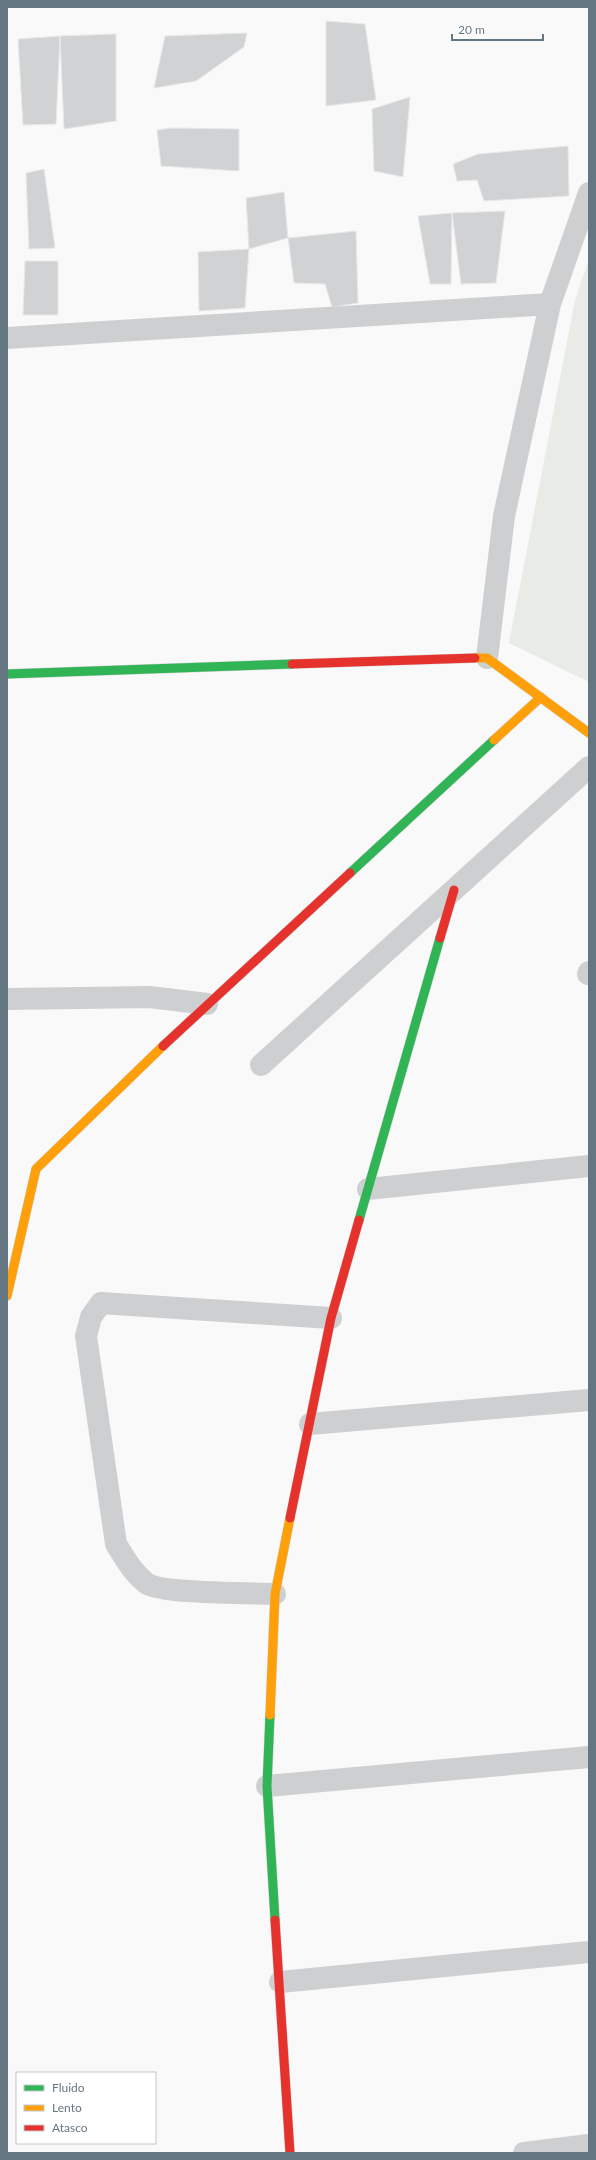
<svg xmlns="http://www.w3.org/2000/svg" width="596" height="2160" viewBox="0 0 596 2160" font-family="Lato,sans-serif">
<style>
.green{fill:#e8ebe6}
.building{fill:#d0d2d3;stroke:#e8e8e8}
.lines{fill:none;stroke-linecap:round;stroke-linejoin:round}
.fast-casing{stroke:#d5d6d7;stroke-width:10}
.slow-casing{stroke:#d5d6d7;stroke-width:10}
.jam-casing{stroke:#d5d6d7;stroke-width:10}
.street{stroke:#cecfd0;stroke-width:22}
.fast{stroke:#30b455;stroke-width:9}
.slow{stroke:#ff9f0a;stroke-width:9}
.jam{stroke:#e5322d;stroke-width:9}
</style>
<rect width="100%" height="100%" fill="#f9f9f9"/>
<path class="green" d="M 589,259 L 589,682 L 509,643 L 575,300 Z"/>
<path class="building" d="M 326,21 L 365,24 L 376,100 L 326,106 Z
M 247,33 L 244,47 L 196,81 L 154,88 L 165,36 Z
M 116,34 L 116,121 L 64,129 L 60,36 Z
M 60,36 L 56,124 L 23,125 L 18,39 Z
M 410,97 L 403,177 L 374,171 L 372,109 Z
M 170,128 L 239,129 L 239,171 L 161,166 L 157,130 Z
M 568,146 L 569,196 L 484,201 L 477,180 L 457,181 L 453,164 L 478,154 Z
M 44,169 L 55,248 L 29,249 L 26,173 Z
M 284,192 L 288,238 L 249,249 L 246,198 Z
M 505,211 L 496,283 L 461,284 L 452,213 Z
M 452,213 L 451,284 L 430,284 L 418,216 Z
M 356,231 L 358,303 L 332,307 L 325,284 L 294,283 L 288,238 Z
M 249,249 L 245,308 L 199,311 L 198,252 Z
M 25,261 L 58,261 L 58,315 L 23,315 Z"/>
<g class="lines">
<defs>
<path id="fast" d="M 7,674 L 292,664
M 350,873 L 494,740
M 359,1220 L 440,938
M 270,1715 L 267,1786 L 275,1920"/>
<path id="slow" d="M 475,658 L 487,658 L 589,733
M 494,740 L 541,697
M 7,1296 L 36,1169 L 163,1046
M 270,1715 L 275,1594 L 290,1518"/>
<path id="jam" d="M 292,664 L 475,658
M 440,938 L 454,890
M 163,1046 L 350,873
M 290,1518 L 331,1318 L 359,1220
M 275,1920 L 290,2153"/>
</defs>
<use href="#fast" class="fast-casing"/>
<use href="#slow" class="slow-casing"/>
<use href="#jam" class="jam-casing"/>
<path class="street" d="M 7,338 L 550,304
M 487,658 L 504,516 L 550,304 L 589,193
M 588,974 L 589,972
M 7,999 L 150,997 L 207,1004
M 261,1065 L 589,767
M 368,1189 L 589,1166
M 310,1424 L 589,1400
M 275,1594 C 252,1593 160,1594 146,1583 C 132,1572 125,1558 116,1544 L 86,1336 L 91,1317 L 101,1303 L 331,1318
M 267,1786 L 589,1757
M 280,1982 L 589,1952
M 524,2153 L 589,2145"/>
<use href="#fast" class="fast"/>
<use href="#slow" class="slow"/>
<use href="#jam" class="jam"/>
</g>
<rect width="596" height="2160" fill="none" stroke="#657683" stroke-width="16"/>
<rect x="16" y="2072" width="140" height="72" fill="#ffffff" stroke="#c1c8cd"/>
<rect x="24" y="2085" width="20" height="6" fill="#30b455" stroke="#c1c8cd"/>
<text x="52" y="2092" font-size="12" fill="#657683">Fluido</text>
<rect x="24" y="2105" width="20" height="6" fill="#ff9f0a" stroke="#c1c8cd"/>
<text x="52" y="2112" font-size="12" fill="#657683">Lento</text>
<rect x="24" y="2125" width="20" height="6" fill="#e5322d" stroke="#c1c8cd"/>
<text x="52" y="2132" font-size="12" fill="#657683">Atasco</text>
<path d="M452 34v6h91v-6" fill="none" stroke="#657683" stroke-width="2"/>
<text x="458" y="34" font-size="12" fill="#657683" stroke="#ffffff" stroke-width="3" paint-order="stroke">20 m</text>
</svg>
